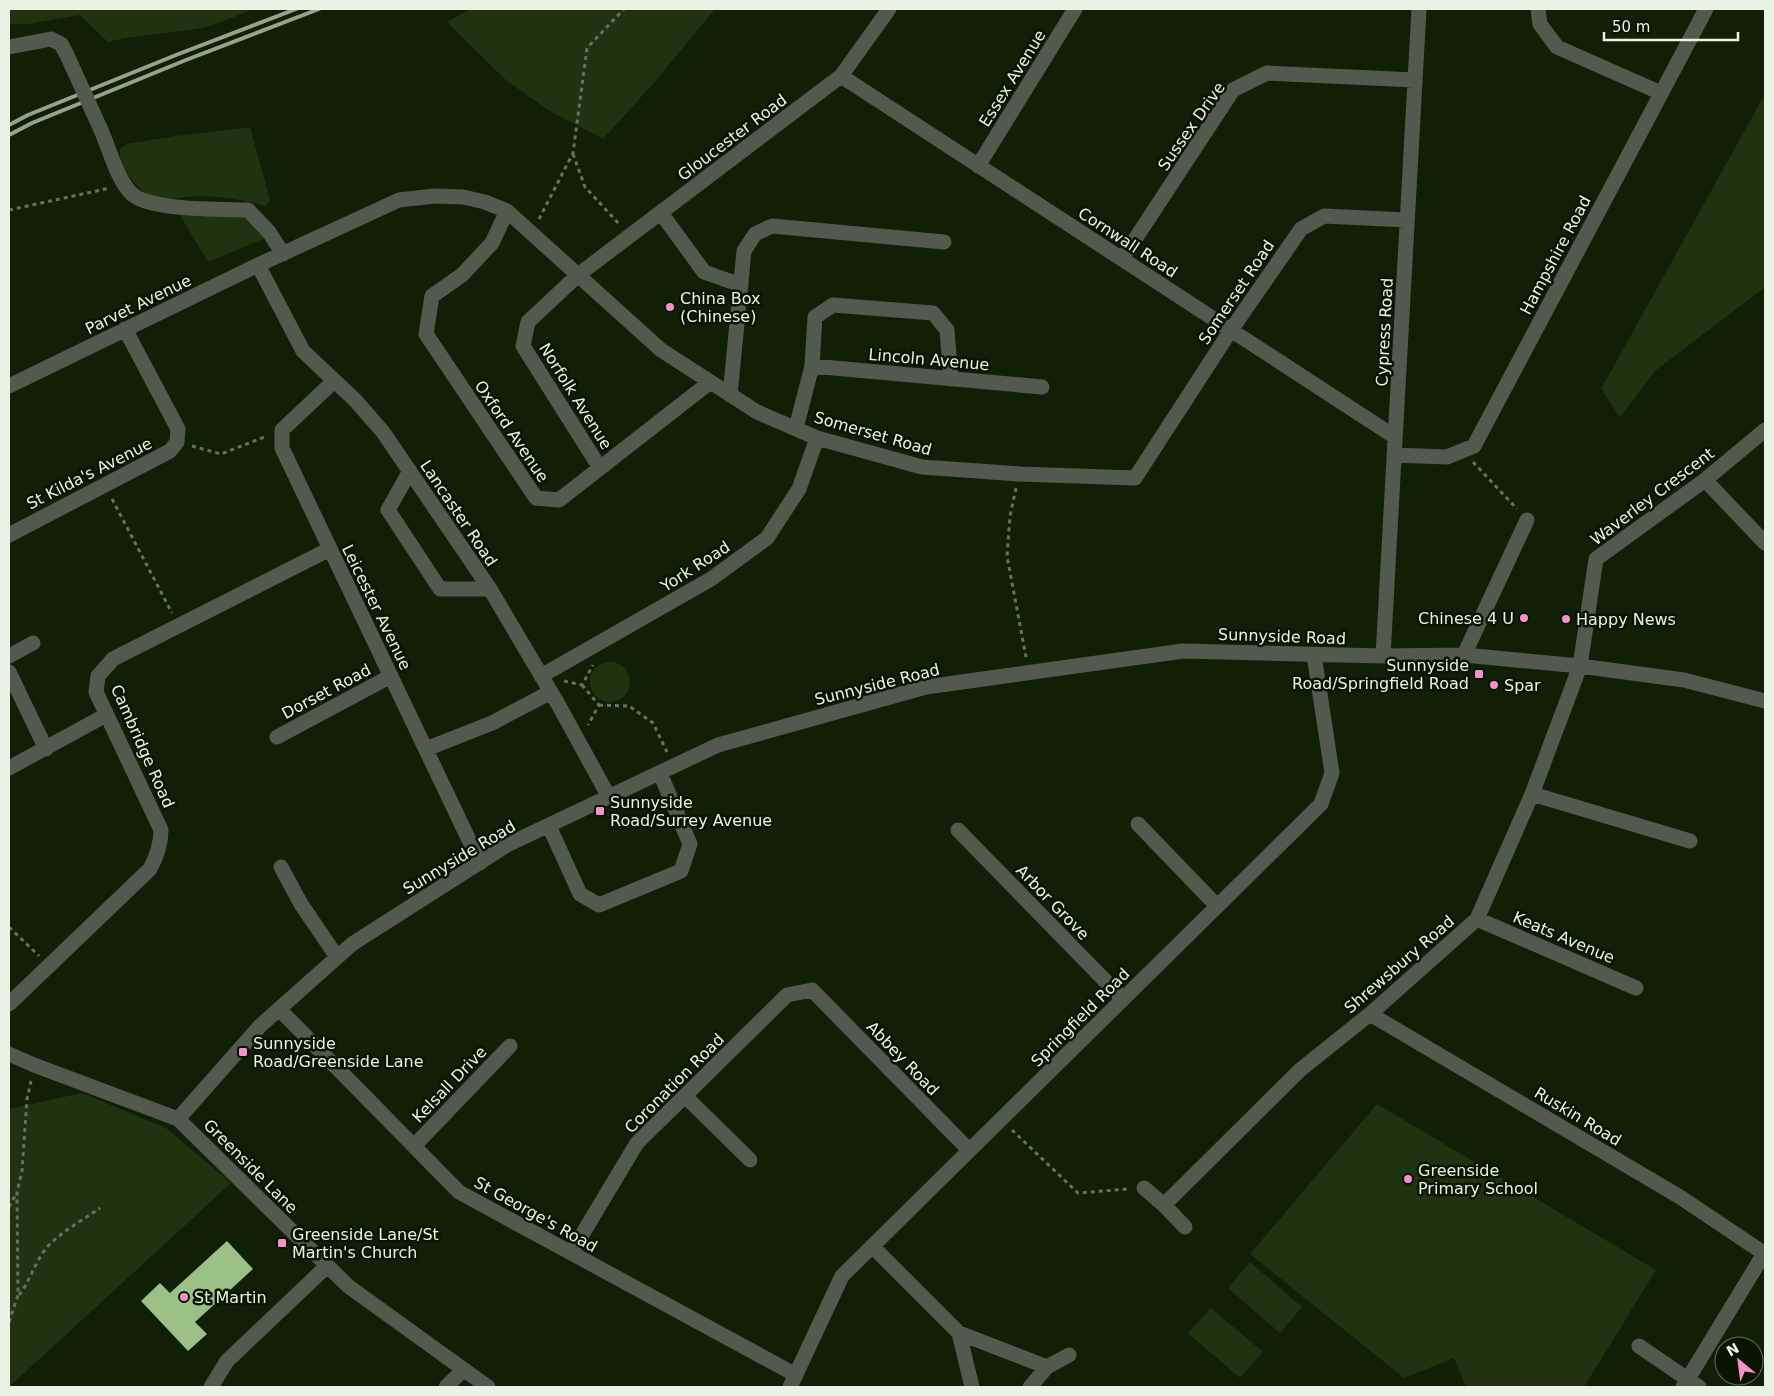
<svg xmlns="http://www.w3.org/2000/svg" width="1774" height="1396" viewBox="0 0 1774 1396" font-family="'DejaVu Sans',sans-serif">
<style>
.green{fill:#1f3311}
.building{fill:#9bc186}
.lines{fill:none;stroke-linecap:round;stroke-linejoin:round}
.path{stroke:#65735d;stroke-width:3;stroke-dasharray:4 4;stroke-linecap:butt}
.minor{stroke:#525a4e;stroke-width:15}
.rail{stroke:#96a28e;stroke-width:4}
.minor-bridge{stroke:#525a4e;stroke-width:15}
.poi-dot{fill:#f790cd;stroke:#081601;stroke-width:2}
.labels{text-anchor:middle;stroke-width:5;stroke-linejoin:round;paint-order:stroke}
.street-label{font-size:16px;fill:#e9f3e3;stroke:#081601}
.poi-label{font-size:16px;fill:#e9f3e3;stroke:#081601;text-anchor:start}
</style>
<rect width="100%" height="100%" fill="#102007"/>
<path class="green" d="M 9,9 L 253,9 C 236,16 219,24 201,28 C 171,34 138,34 108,42 L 80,15 L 27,24 L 9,24 Z
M 470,9 L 715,9 L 653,84 L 603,139 L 548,110 L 506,80 L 447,22 Z
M 1765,94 L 1765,287 L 1655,371 L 1620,417 L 1601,389 Z
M 250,127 L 270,200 L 266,206 C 244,200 220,196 197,196 C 184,197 170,200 158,198 C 140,195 117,166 120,149 L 127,144 L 176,136 Z
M 178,212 L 242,216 L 262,229 L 265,238 L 208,262 Z
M590 682a20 20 0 1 1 40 0a20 20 0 1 1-40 0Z
M 82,1093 L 166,1128 L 231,1183 L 9,1387 L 9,1109 Z
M 1377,1104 L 1656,1270 L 1584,1387 L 1466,1387 L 1454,1358 L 1404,1378 L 1250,1254 Z
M 1250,1262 L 1302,1307 L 1280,1333 L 1228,1288 Z
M 1211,1308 L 1263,1352 L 1240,1378 L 1188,1333 Z"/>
<path class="building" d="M 227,1241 L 253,1269 L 195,1322 L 207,1334 L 188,1351 L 141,1301 L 160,1283 L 170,1293 Z"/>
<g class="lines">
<path class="path" d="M 573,154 L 585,187 L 620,225
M 9,210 L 110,188
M 539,219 L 573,153 L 587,48 L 624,9
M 192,446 L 221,454 L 267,436
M 1473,462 L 1517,509
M 1016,488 L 1010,516 L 1007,556 L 1026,657
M 112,499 L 172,613
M 564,681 L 582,685 L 593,665
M 582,685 L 599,705 L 588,725
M 599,705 L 629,706 L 653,723 L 667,752
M 9,927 L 39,956
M 1012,1130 L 1078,1193 L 1128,1189
M 9,1207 L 17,1192
M 19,1295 C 31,1280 35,1260 49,1245 C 64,1230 83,1220 100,1208
M 9,1322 L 18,1295 L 17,1192 L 22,1171 L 27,1099 L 31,1081"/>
<path class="minor" d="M 1538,9 L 1540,24 L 1557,47 L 1661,93
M 9,47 L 51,39 L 61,44 L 66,53
M 841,76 L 1395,437
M 101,130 C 109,148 117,179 131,193 C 148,211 222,209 248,210 L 269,232 L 283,254
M 978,166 L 1075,9
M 507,211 L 492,243 L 462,275 L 432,296 L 426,334 L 536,498 L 559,500 L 709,383
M 661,213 L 704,272 L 741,285
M 1122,259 L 1233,90 L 1267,73 L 1415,80
M 258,265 L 303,351 L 355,400 L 383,432 L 490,589 L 558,704 L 609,797
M 812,366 L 1042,387
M 334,381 L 282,430 L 282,448 L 480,863
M 9,386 L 258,265 L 399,200 L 435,196 L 463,197 L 485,202 L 507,211 L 661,350 L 757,412 L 817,438 L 922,467 L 1020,474 L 1135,478 L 1231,330 L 1301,229 L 1324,216 L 1407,220
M 730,395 L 744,251 L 755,234 L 772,226 L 944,242
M 796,428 L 812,366 L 815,317 L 833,305 L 933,313 L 947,330 L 951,379
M 1394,455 L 1447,457 L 1474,446 L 1706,9
M 600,468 L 523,346 L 528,322 L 578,275 L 841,76 L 889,9
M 410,471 L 388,510 L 440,589 L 490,589
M 1705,480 L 1765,543
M 9,535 L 170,451 L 177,442 L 178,429 L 125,329
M 1464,655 L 1527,520
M 9,656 L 33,643
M 1383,656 L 1419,9
M 9,672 L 46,749
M 541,676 L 711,579 L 767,538 L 799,489 L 817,438
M 277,737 L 391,676
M 426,749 L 492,723 L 551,692
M 9,768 L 106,715
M 1532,794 L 1690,841
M 1138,824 L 1217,906
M 549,826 L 580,894 L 599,905 L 681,871 L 690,844 L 660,773
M 958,830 L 1123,999
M 281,867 L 301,904 L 337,957
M 1477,919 L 1636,988
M 9,1004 L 150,869 C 157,856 161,845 161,830 L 96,692 L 98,676 L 113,659 L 330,549
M 279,1009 L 459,1192 L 796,1375
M 1370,1014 L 1680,1197 L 1765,1254
M 9,1054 L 34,1065 L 178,1119 L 348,1286 L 488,1387
M 685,1096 L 750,1160
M 178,1119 L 260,1026 L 352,944 L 507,845 L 718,745 L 926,687 L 1183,651 L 1383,656 L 1464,655 L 1580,666 L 1684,680 L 1765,701
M 414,1146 L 510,1046
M 1144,1188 L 1164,1205 L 1300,1070 L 1370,1014 L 1477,919 L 1532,794 L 1580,666 L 1596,559 L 1705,480 L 1765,430
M 1164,1205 L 1185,1227
M 872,1246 L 959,1333 L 1047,1367
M 571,1253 L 637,1143 L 787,995 L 812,990 L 969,1150
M 959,1333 L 972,1387
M 1639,1346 L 1699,1387
M 211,1387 L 227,1361 L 327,1266
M 446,1387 L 463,1370
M 790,1387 L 842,1276 L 1321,804 L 1332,773 L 1314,655
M 1030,1387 L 1047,1367 L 1069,1355
M 1683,1387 L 1765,1252"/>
<path class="rail" d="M 9,125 L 28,115 L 176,55 L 296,9
M 9,135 L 32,123 L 186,60 L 319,9"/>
<path class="minor-bridge" d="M 66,53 L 101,130"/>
</g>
<g class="poi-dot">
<circle cx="670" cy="307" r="5"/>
<circle cx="1524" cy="618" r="5"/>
<circle cx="1566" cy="619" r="5"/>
<rect x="1474" y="669" width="10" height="10" rx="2.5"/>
<circle cx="1494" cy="685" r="5"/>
<rect x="595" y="806" width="10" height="10" rx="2.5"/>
<rect x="238" y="1047" width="10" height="10" rx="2.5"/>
<circle cx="1408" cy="1179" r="5"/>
<rect x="277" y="1238" width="10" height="10" rx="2.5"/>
<circle cx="184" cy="1297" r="5"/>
</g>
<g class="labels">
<g class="street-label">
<text transform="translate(1012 78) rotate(-58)" y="6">Essex Avenue</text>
<text transform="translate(1191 126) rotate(-55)" y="6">Sussex Drive</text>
<text transform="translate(732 137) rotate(-37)" y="6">Gloucester Road</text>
<text transform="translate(1128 242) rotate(33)" y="6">Cornwall Road</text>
<text transform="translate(1555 255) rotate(-62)" y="6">Hampshire Road</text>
<text transform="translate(1236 292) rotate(-56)" y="6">Somerset Road</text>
<text transform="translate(138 304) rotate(-26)" y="6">Parvet Avenue</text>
<text transform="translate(1384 332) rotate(-87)" y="6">Cypress Road</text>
<text transform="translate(929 359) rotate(5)" y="6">Lincoln Avenue</text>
<text transform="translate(576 396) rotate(58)" y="6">Norfolk Avenue</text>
<text transform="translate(512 431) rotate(56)" y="6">Oxford Avenue</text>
<text transform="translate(873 433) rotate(16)" y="6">Somerset Road</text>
<text transform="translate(89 473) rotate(-27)" y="6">St Kilda's Avenue</text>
<text transform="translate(1652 496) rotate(-37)" y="6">Waverley Crescent</text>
<text transform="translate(459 513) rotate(56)" y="6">Lancaster Road</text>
<text transform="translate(695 566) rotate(-33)" y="6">York Road</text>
<text transform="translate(377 607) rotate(64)" y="6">Leicester Avenue</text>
<text transform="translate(1282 636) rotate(2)" y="6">Sunnyside Road</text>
<text transform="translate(877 684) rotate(-14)" y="6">Sunnyside Road</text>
<text transform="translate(326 691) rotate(-28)" y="6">Dorset Road</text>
<text transform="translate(143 746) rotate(66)" y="6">Cambridge Road</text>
<text transform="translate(459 857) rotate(-31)" y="6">Sunnyside Road</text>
<text transform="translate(1053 902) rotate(46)" y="6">Arbor Grove</text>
<text transform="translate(1564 937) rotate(23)" y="6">Keats Avenue</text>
<text transform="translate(1399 964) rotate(-41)" y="6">Shrewsbury Road</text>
<text transform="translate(1080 1017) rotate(-45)" y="6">Springfield Road</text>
<text transform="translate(903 1058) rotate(46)" y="6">Abbey Road</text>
<text transform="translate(674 1083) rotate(-45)" y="6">Coronation Road</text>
<text transform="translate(449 1084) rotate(-46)" y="6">Kelsall Drive</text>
<text transform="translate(1578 1116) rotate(31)" y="6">Ruskin Road</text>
<text transform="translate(251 1166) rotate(45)" y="6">Greenside Lane</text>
<text transform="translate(536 1214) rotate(29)" y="6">St George's Road</text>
</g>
<g class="poi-label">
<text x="680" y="304">China Box<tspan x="680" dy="18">(Chinese)</tspan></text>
<text x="1514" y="624" text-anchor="end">Chinese 4 U</text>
<text x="1576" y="625">Happy News</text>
<text x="1469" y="671" text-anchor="end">Sunnyside<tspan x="1469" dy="18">Road/Springfield Road</tspan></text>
<text x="1504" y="691">Spar</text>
<text x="610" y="808">Sunnyside<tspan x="610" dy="18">Road/Surrey Avenue</tspan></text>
<text x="253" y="1049">Sunnyside<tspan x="253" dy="18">Road/Greenside Lane</tspan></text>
<text x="1418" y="1176">Greenside<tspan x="1418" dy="18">Primary School</tspan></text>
<text x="292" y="1240">Greenside Lane/St<tspan x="292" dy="18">Martin's Church</tspan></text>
<text x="194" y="1303">St Martin</text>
</g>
</g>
<rect width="1774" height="1396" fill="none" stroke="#e9f3e3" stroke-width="20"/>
<g transform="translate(1739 1361) rotate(331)"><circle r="24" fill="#081601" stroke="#626e5b"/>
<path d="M0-4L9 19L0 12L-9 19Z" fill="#f790cd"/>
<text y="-8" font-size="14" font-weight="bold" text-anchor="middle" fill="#e9f3e3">N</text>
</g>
<path d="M1604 32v8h134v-8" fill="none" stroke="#e9f3e3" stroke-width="2.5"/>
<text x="1612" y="32" font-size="15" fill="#e9f3e3" stroke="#081601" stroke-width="4" paint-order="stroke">50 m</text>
</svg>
